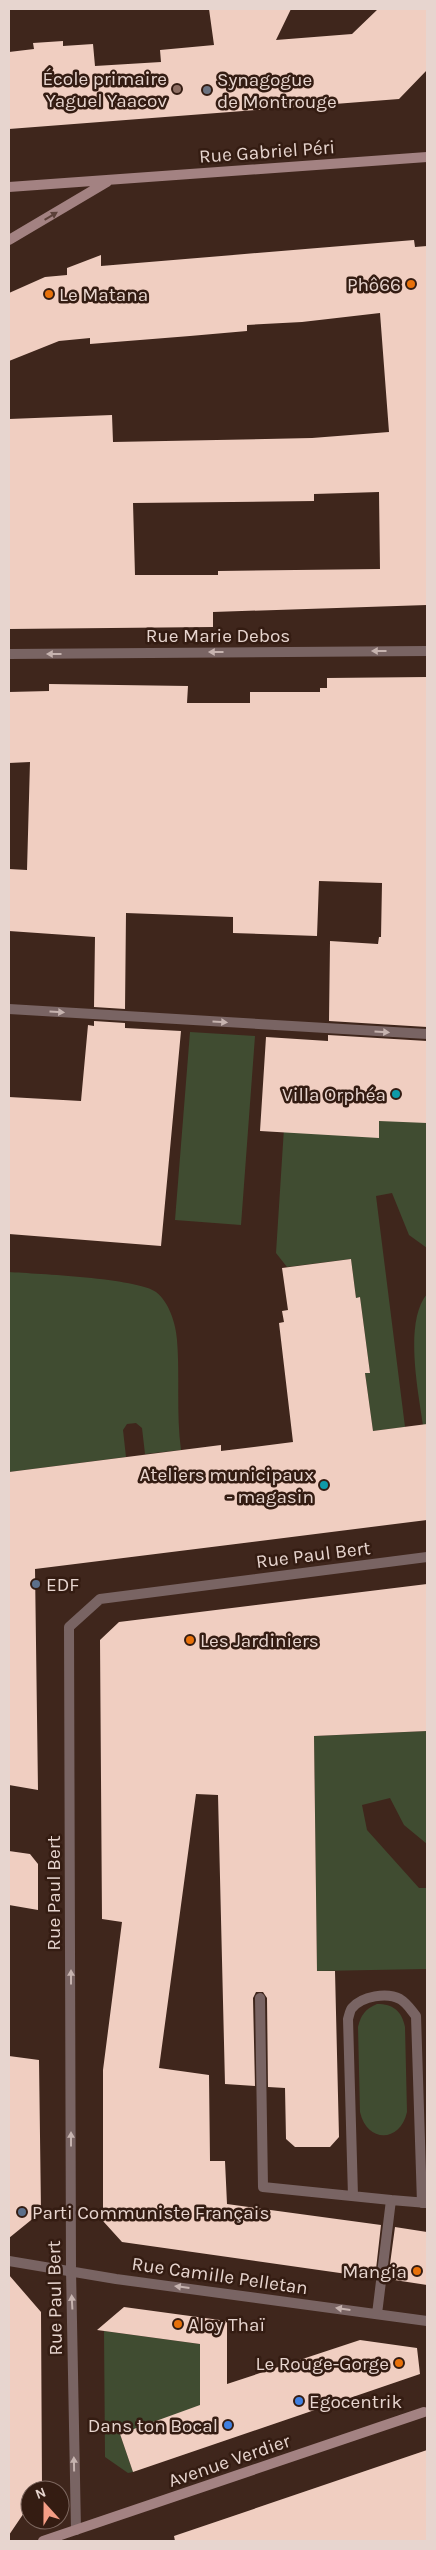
<svg xmlns="http://www.w3.org/2000/svg" width="436" height="2550" viewBox="0 0 436 2550" font-family="Karla,sans-serif">
<style>
.green{fill:#404c31}
.building{fill:#f0cec1;fill-rule:evenodd}
.lines{fill:none;stroke-linecap:round;stroke-linejoin:round}
.minor{stroke:#796463;stroke-width:10}
.secondary{stroke:#a38282;stroke-width:10}
.oneway{fill:#5b4039}
.oneway2{fill:#c6b3af}
.education-dot{fill:#8d6e63;stroke:#341c12;stroke-width:2}
.worship-dot{fill:#6b7280;stroke:#341c12;stroke-width:2}
.food-dot{fill:#e8710a;stroke:#341c12;stroke-width:2}
.culture-dot{fill:#0f9aa8;stroke:#341c12;stroke-width:2}
.service-dot{fill:#5c6f8a;stroke:#341c12;stroke-width:2}
.shop-dot{fill:#3f7fe0;stroke:#341c12;stroke-width:2}
.labels{text-anchor:middle;stroke-width:5;stroke-linejoin:round;paint-order:stroke}
.poi-label{font-size:19px;fill:#e7d5cf;stroke:#341c12;text-anchor:end}
.street-label{font-size:19px;fill:#e7d5cf;stroke:#341c12}
</style>
<rect width="100%" height="100%" fill="#3f261c"/>
<path class="green" d="M 190,1032 L 255,1036 L 241,1225 L 175,1220 Z
M 423,1112 L 427,1117 L 427,1248 L 409,1235 L 392,1193 L 376,1196 L 405,1427 L 373,1431 L 365,1373 L 370,1373 L 360,1297 L 356,1298 L 351,1259 L 287,1267 L 276,1253 L 284,1128 L 379,1137 L 379,1121 Z
M 9,1272 C 37,1274 137,1278 156,1292 C 169,1302 176,1324 177,1340 C 180,1376 176,1413 181,1450 L 145,1454 L 142,1428 L 136,1423 L 127,1424 L 123,1430 L 126,1457 L 9,1472 Z
M 427,1294 L 427,1424 L 423,1425 C 418,1390 404,1322 427,1294 Z
M 427,1731 L 427,1844 L 404,1825 L 390,1798 L 362,1805 L 367,1830 L 419,1888 L 427,1888 L 427,1969 L 317,1971 L 314,1736 Z
M 377,2004 C 393,2004 402,2011 405,2027 L 407,2112 C 400,2143 367,2143 360,2112 L 358,2027 C 361,2015 365,2009 377,2004 Z
M 104,2331 L 200,2344 L 201,2418 L 120,2434 L 133,2472 L 128,2473 L 105,2457 Z"/>
<path class="building" d="M 209,9 L 291,9 L 276,40 L 352,34 L 378,9 L 427,9 L 427,70 L 399,99 L 9,129 L 9,52 L 34,49 L 33,43 L 63,41 L 63,46 L 93,44 L 95,66 L 161,62 L 160,50 L 214,45 Z
M 414,240 L 415,247 L 427,246 L 427,605 L 213,612 L 213,627 L 9,629 L 9,419 L 112,415 L 113,442 L 312,438 L 389,432 L 380,313 L 302,322 L 247,325 L 247,331 L 190,336 L 90,344 L 90,338 L 59,341 L 9,361 L 9,293 L 45,277 L 67,275 L 67,268 L 101,255 L 101,266 ZM 379,492 L 380,569 L 218,571 L 218,575 L 135,575 L 133,503 L 314,501 L 314,494 Z
M 427,677 L 427,1027 L 329,1021 L 330,941 L 378,944 L 379,937 L 381,937 L 382,883 L 319,881 L 317,936 L 233,933 L 233,917 L 126,913 L 125,1009 L 94,1007 L 95,937 L 9,931 L 9,869 L 27,870 L 30,762 L 9,763 L 9,692 L 49,691 L 49,684 L 188,686 L 187,703 L 250,703 L 250,692 L 320,692 L 320,688 L 327,688 L 327,678 Z
M 94,1021 L 125,1023 L 125,1028 L 181,1031 L 161,1246 L 9,1234 L 9,1097 L 81,1101 L 88,1025 L 94,1026 Z
M 328,1035 L 427,1041 L 427,1123 L 379,1121 L 379,1138 L 260,1131 L 266,1037 L 328,1041 Z
M 351,1259 L 356,1298 L 360,1297 L 370,1373 L 365,1373 L 373,1431 L 427,1424 L 427,1520 L 35,1569 L 38,1790 L 9,1785 L 9,1472 L 221,1445 L 221,1451 L 293,1442 L 279,1323 L 284,1322 L 282,1311 L 288,1310 L 282,1268 Z
M 427,1584 L 427,1731 L 314,1736 L 317,1971 L 335,1971 L 339,2137 L 330,2147 L 295,2147 L 286,2139 L 285,2088 L 268,2087 L 267,1998 L 263,1992 L 256,1992 L 253,1998 L 255,2086 L 225,2084 L 218,1795 L 196,1794 L 159,2068 L 209,2075 L 210,2161 L 225,2161 L 227,2204 L 381,2225 L 375,2278 L 122,2242 L 103,2221 L 103,2070 L 122,1922 L 102,1919 L 100,1640 L 119,1622 Z
M 9,1851 L 30,1854 L 38,1864 L 38,1910 L 9,1905 Z
M 9,2056 L 39,2060 L 41,2212 L 9,2238 Z
M 395,2227 L 427,2232 L 427,2285 L 388,2279 Z
M 9,2275 L 41,2312 L 42,2487 L 40,2490 L 30,2490 L 30,2504 L 9,2535 Z
M 124,2307 L 227,2321 L 227,2384 L 360,2340 L 417,2348 L 420,2374 L 133,2472 L 120,2434 L 200,2405 L 200,2344 L 97,2330 Z
M 427,2450 L 427,2541 L 175,2541 L 174,2536 Z"/>
<g class="lines">
<path class="minor" d="M 9,654 L 427,651
M 9,1009 L 427,1034
M 260,1998 L 263,2187 L 391,2200
M 353,2196 L 348,2019 C 349,2016 350,2010 352,2008 C 362,1996 387,1992 400,1999 C 407,2003 411,2010 416,2016 L 422,2203
M 9,2261 L 116,2279 L 427,2321
M 377,2314 L 391,2200 L 427,2203
M 76,2530 L 71,2270 L 69,1627 L 100,1599 L 427,1557"/>
<path class="secondary" d="M 9,187 L 427,157
M 9,240 L 107,182
M 43,2541 L 424,2412"/>
</g>
<defs><path id="oneway-solid" d="M-6-.8H1V-3.2L6.5 0L1 3.2V.8H-6Z" transform="scale(1.25)"/></defs>
<use class="oneway" href="#oneway-solid" transform="translate(51 216) rotate(-31)"/>
<g class="oneway2">
<use href="#oneway-solid" transform="translate(379 651) rotate(180)"/>
<use href="#oneway-solid" transform="translate(216 652) rotate(180)"/>
<use href="#oneway-solid" transform="translate(54 654) rotate(180)"/>
<use href="#oneway-solid" transform="translate(57 1012) rotate(3)"/>
<use href="#oneway-solid" transform="translate(220 1022) rotate(3)"/>
<use href="#oneway-solid" transform="translate(382 1032) rotate(3)"/>
<use href="#oneway-solid" transform="translate(71 1977) rotate(-90)"/>
<use href="#oneway-solid" transform="translate(71 2139) rotate(-90)"/>
<use href="#oneway-solid" transform="translate(182 2287) rotate(-173)"/>
<use href="#oneway-solid" transform="translate(72 2302) rotate(-93)"/>
<use href="#oneway-solid" transform="translate(343 2309) rotate(-172)"/>
<use href="#oneway-solid" transform="translate(74 2464) rotate(-91)"/>
</g>
<circle class="education-dot" cx="177" cy="89" r="5"/>
<circle class="worship-dot" cx="207" cy="90" r="5"/>
<g class="food-dot">
<circle cx="411" cy="284" r="5"/>
<circle cx="49" cy="294" r="5"/>
<circle cx="190" cy="1640" r="5"/>
<circle cx="417" cy="2271" r="5"/>
<circle cx="178" cy="2324" r="5"/>
<circle cx="399" cy="2363" r="5"/>
</g>
<g class="culture-dot">
<circle cx="396" cy="1094" r="5"/>
<circle cx="324" cy="1485" r="5"/>
</g>
<g class="service-dot">
<circle cx="36" cy="1584" r="5"/>
<circle cx="22" cy="2212" r="5"/>
</g>
<g class="shop-dot">
<circle cx="299" cy="2401" r="5"/>
<circle cx="228" cy="2425" r="5"/>
</g>
<g class="labels">
<g class="poi-label">
<text x="167" y="85">École primaire<tspan x="167" dy="22">Yaguel Yaacov</tspan></text>
<text x="217" y="86" text-anchor="start">Synagogue<tspan x="217" dy="22">de Montrouge</tspan></text>
<text x="401" y="291">Phô66</text>
<text x="59" y="301" text-anchor="start">Le Matana</text>
<text x="386" y="1101">Villa Orphéa</text>
<text x="314" y="1481">Ateliers municipaux<tspan x="314" dy="22">- magasin</tspan></text>
<text x="46" y="1591" text-anchor="start">EDF</text>
<text x="200" y="1647" text-anchor="start">Les Jardiniers</text>
<text x="32" y="2219" text-anchor="start">Parti Communiste Français</text>
<text x="407" y="2278">Mangia</text>
<text x="188" y="2331" text-anchor="start">Aloy Thaï</text>
<text x="389" y="2370">Le Rouge-Gorge</text>
<text x="309" y="2408" text-anchor="start">Egocentrik</text>
<text x="218" y="2432">Dans ton Bocal</text>
</g>
<g class="street-label">
<text transform="translate(267 151) rotate(-4)" y="7">Rue Gabriel Péri</text>
<text x="218" y="642">Rue Marie Debos</text>
<text transform="translate(313 1554) rotate(-7)" y="7">Rue Paul Bert</text>
<text transform="translate(53 1893) rotate(-90)" y="7">Rue Paul Bert</text>
<text transform="translate(220 2275) rotate(8)" y="7">Rue Camille Pelletan</text>
<text transform="translate(54 2298) rotate(-91)" y="7">Rue Paul Bert</text>
<text transform="translate(229 2460) rotate(-19)" y="7">Avenue Verdier</text>
</g>
</g>
<rect width="436" height="2550" fill="none" stroke="#e7d5cf" stroke-width="20"/>
<g transform="translate(45 2505) rotate(339)"><circle r="24" fill="#341c12" stroke="#7c665e"/>
<path d="M0-4L9 19L0 12L-9 19Z" fill="#f49e86"/>
<text y="-8" font-size="14" font-weight="bold" text-anchor="middle" fill="#e7d5cf">N</text>
</g>
</svg>
